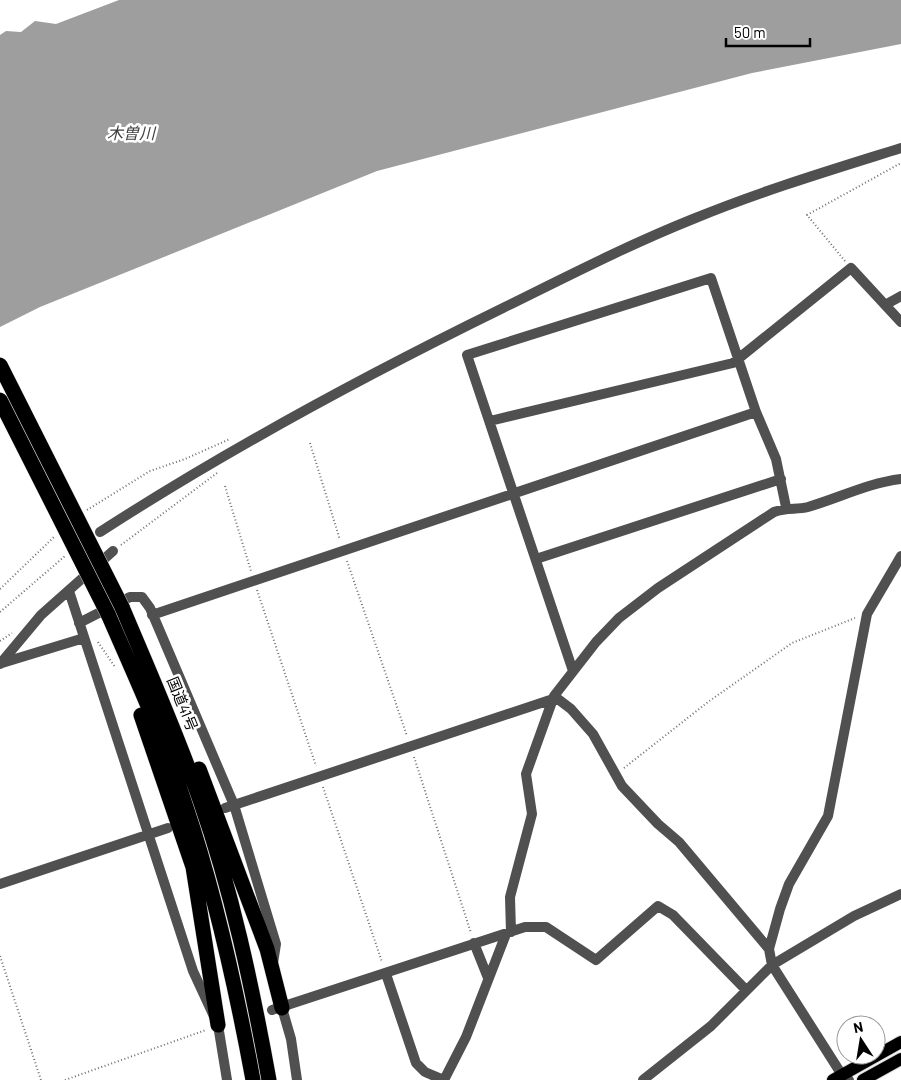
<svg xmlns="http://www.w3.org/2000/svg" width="901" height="1080" viewBox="0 0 901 1080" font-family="Barlow,'Noto Sans JP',sans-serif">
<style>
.water{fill:#9e9e9e}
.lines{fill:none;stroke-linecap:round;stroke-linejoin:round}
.primary-casing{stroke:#dbdbdb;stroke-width:14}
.highway-casing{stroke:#dbdbdb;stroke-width:16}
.path{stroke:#727272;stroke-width:2;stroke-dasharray:1 2.5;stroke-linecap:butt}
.street{stroke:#505050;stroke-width:10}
.primary{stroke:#000;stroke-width:12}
.highway{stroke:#000;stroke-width:15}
.highway-bridge-casing{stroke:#dbdbdb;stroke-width:16;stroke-linecap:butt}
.highway-bridge{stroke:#000;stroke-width:15}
.labels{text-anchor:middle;stroke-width:5;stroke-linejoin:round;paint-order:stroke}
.street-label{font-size:15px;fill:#000;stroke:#fff}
.water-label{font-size:16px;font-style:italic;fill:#3f3f3f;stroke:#fff}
</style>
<rect width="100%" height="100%" fill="#fff"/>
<path class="water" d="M 119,0 L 901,0 L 901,44 L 752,73 L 377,171 L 40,307 L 0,327 L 0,35 L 6,31 L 21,32 L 35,21 L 56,24 Z"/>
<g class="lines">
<defs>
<path id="primary" d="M 833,1080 L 901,1042
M 863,1080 L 901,1059"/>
<path id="highway" d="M 122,607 C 149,671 177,734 200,800 C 232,891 252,986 269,1080
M 108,614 C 136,678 165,741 186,807 C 216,896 236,988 253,1080
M 141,715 L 193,867 L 218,1025
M 199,769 L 267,949 L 282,1008"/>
</defs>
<use href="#primary" class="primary-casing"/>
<use href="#highway" class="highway-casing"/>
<path class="path" d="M 845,261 L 807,215 L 901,163
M 310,443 L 340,540
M 225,486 L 251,571
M 87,510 L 150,471 L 185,459 L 230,439
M 121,545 L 217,473
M 347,561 L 407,736
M 0,589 L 54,537
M 257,590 L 316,766
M 0,612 L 65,556
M 0,641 L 12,633
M 98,642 L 115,667
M 414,757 L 471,933
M 624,768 L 708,702 L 792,643 L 855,618
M 323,787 L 382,962
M 0,956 L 41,1080
M 65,1080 L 206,1030"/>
<path class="street" d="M 885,305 L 901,296
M 490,421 L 733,363 L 851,268 L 901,322
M 100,532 C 230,448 364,376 503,308 C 566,277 628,245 693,219 C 761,191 831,170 901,148
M 536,559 L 781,479
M 69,591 L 193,971 L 218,1025 L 227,1080
M 152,615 L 756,412
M 79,623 L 130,597 L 142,597 L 150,608 L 234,805 L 276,944 L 273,963
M 2,663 L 84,638
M 0,664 L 41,615 L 113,551
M 573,671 L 467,355 L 711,278 L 756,412 L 776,459 L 786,507
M 554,696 L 571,709 L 593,734 L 622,786 L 658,824 L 679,842 L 769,949
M 225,808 L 553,699
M 0,884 L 168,828
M 511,932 L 510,897 L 532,814 L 526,774 L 554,696 L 596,642 L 619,618 L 658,588 L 774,512 C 787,507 796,510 808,507 C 839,498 868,483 901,479
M 474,943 L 488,978
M 386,974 L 416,1063 L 425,1072 L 444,1080
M 282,1008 L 291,1039 L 297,1080
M 272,1010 L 525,927 L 546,927 L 596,960 L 658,906 L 673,915 L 746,990
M 444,1080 L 466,1037 L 506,934
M 643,1080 L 711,1026 L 772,965 L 854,916 L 901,894
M 849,1080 L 842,1075 L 772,965 L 769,949 L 780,909 L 789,884 L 828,816 L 867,614 L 901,556"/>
<use href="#primary" class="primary"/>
<use href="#highway" class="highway"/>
<defs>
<path id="highway-bridge" d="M 0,365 L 122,607
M 0,400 L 108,614"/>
</defs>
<use href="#highway-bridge" class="highway-bridge-casing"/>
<use href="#highway-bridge" class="highway-bridge"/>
</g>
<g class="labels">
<g class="street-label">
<text transform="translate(182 704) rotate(68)" y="5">国道41号</text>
</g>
<g class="water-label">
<text x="131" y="139">木曽川</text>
</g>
</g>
<g transform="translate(861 1040) rotate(348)"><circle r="24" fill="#ffffff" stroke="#999999"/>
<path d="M0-4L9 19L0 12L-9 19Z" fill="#000000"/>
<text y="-8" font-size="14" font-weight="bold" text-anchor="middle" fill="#000000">N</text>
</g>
<path d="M726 38v8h84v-8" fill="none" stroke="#000000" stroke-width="2.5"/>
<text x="734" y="38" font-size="15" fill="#000000" stroke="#ffffff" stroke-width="4" paint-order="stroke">50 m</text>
</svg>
